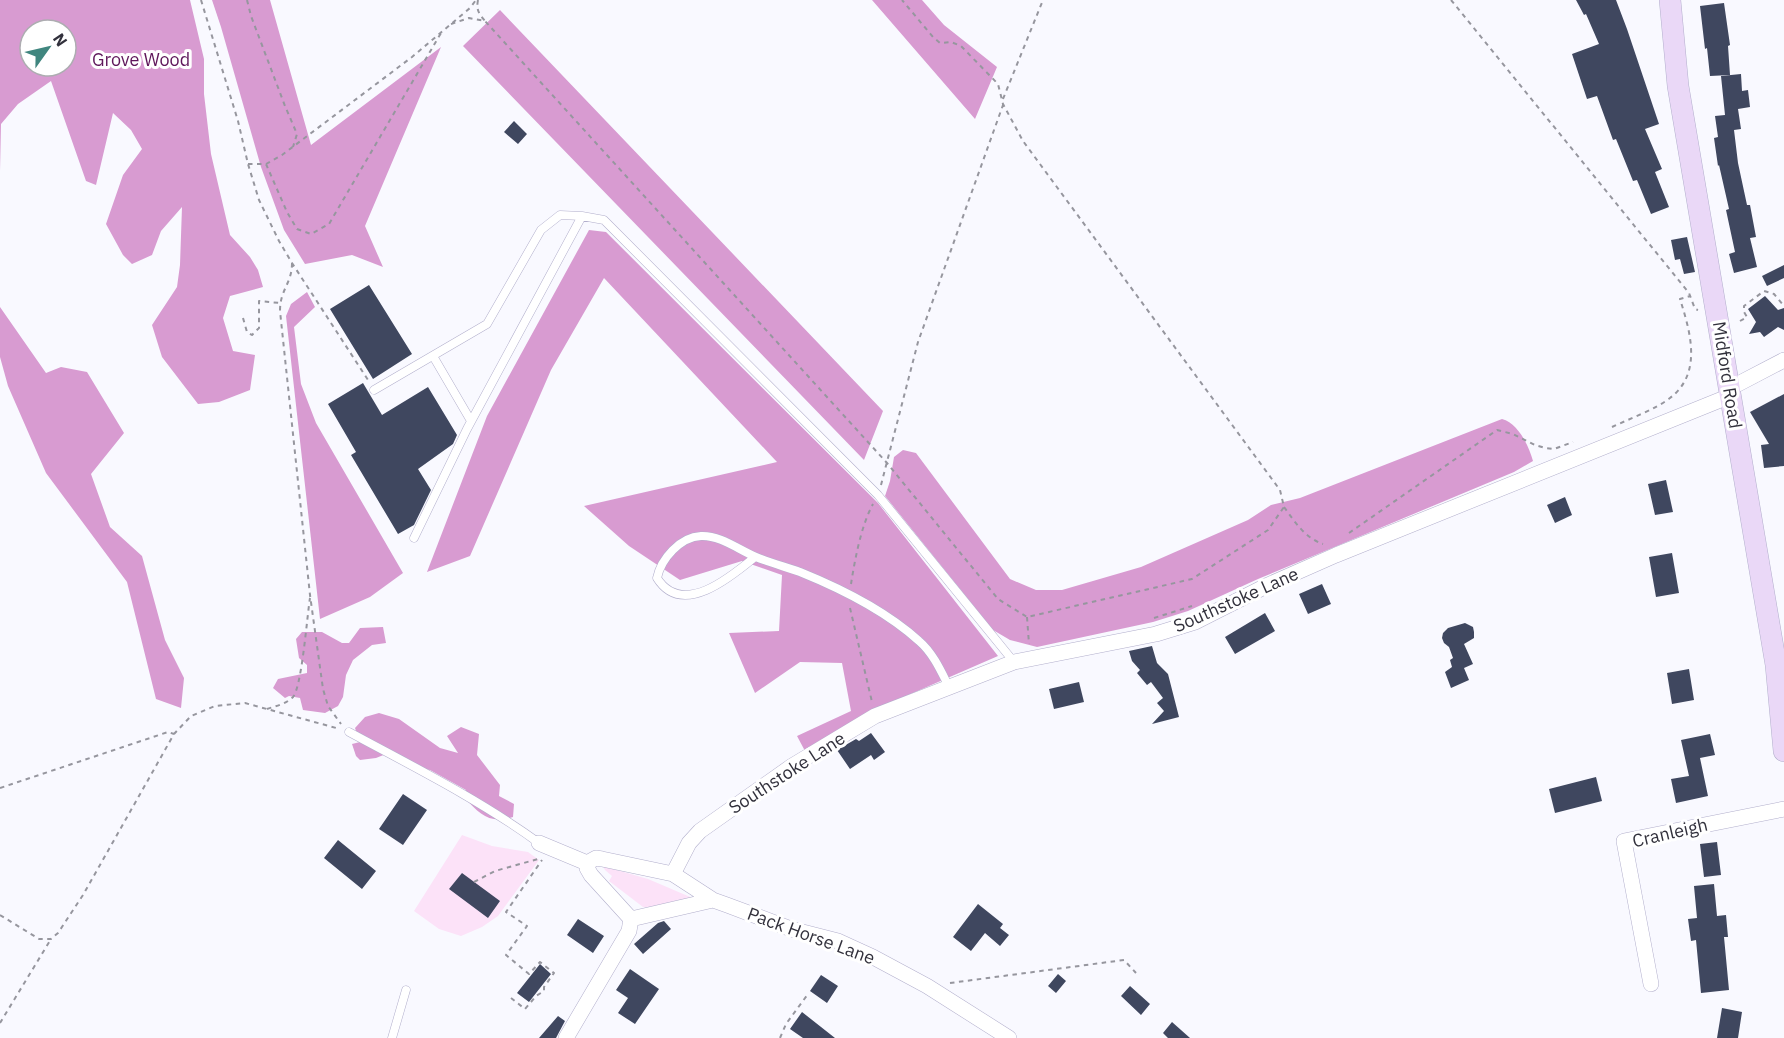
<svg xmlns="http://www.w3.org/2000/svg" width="1784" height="1038" viewBox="0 0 1784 1038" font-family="'IBM Plex Sans',sans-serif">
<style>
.green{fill:#fce2f8}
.forest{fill:#d89bd1;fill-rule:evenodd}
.building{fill:#3f475f}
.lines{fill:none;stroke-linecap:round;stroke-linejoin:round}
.lane-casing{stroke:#b2afcc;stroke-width:9}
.street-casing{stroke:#b2afcc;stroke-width:16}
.secondary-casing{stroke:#b2afcc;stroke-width:22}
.path{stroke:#96969e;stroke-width:2;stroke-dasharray:4.5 4.5;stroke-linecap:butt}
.lane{stroke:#fff;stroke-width:8}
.street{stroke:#fff;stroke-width:15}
.secondary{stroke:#ead8f7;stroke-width:21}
.labels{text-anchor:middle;stroke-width:6;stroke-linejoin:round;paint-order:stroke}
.park-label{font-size:18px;fill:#5f175b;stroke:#fff}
.street-label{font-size:18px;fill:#32313c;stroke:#fff}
</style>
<rect width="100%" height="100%" fill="#f9f9ff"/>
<path class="green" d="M 462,835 L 492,846 L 528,852 L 539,860 L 498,916 L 482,927 L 461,936 L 439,929 L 414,911 Z
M 603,866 L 648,879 L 695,899 L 649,908 L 643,907 L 609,881 L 612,876 L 605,870 Z"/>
<path class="forest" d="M 0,0 L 190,0 L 204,59 L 204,94 L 211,154 L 230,235 L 250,257 L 258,270 L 263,287 L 230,296 L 223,318 L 233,351 L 255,355 L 250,390 L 219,402 L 198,404 L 162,357 L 152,325 L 177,287 L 180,265 L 182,207 L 161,231 L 152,255 L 132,264 L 123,255 L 106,224 L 123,175 L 142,149 L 131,130 L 113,113 L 96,185 L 86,181 L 51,81 L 18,104 L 1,124 L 0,171 ZM 30,30 L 66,30 L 66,66 L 30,66 Z
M 212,0 L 270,0 L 311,145 L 441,47 L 365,226 L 383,267 L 352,255 L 305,264 L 284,230 L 261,167 L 221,27 Z
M 872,0 L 922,0 L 944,25 L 997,67 L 975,119 Z
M 500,10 L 883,411 L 864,460 L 463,46 Z
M 589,230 L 606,232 L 878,503 L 998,656 L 867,713 L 805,751 L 797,736 L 851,711 L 842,663 L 800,662 L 755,693 L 729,633 L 779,631 L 782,575 L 742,561 L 680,580 L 629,546 L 584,506 L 777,462 L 604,278 L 551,370 L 470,556 L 427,572 L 487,416 Z
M 307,292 L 315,307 L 294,327 L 301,384 L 316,423 L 403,573 L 370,597 L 320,619 L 286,316 L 291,304 Z
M 0,307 L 46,373 L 61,367 L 87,372 L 124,433 L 91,474 L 110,527 L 142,556 L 165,640 L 184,678 L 181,708 L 156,699 L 127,582 L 46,473 L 8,386 L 0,357 Z
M 1502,419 C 1518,423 1529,446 1533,461 L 1514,472 L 1258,579 L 1188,611 L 1153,622 L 1037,647 L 1010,640 L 993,630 L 885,496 L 890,481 L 894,457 L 903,450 L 916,453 L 1010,579 L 1036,590 L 1062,590 L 1141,567 L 1248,520 L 1271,505 L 1300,498 Z
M 383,627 L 386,643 L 372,645 L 353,660 L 346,675 L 343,697 L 338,706 L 325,713 L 303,710 L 300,698 L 289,696 L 285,698 L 273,688 L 278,679 L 307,673 L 307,665 L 299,658 L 296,639 L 302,632 L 322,632 L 342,643 L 349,643 L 360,628 Z
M 379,713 L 399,719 L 440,748 L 458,753 L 447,736 L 461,727 L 479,734 L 477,755 L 500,785 L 499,796 L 514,804 L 513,817 C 490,824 480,815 465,798 L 466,790 L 430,770 L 410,767 L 386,754 L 376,758 L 360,760 L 356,756 L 352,744 L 360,742 L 355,728 L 365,717 Z"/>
<path class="building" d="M 1576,0 L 1616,0 L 1627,29 L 1659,124 L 1645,129 L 1662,169 L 1655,172 L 1669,207 L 1651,214 L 1637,180 L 1633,181 L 1616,139 L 1613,140 L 1597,96 L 1587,99 L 1572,54 L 1599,44 L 1586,14 L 1584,15 Z
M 1724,3 L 1730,45 L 1728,46 L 1730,75 L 1710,76 L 1707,48 L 1705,49 L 1700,6 Z
M 1741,74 L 1742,91 L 1748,90 L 1750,107 L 1738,109 L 1741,129 L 1734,130 L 1738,163 L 1747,205 L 1750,205 L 1756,237 L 1750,238 L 1757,267 L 1734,273 L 1729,254 L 1735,252 L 1726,210 L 1729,209 L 1719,165 L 1718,166 L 1714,138 L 1718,137 L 1715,116 L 1725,115 L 1721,76 Z
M 514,121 L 527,134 L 518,144 L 504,132 Z
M 1687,237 L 1695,272 L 1684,274 L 1680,259 L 1675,260 L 1671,240 Z
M 1784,265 L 1784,278 L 1767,286 L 1762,276 Z
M 369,285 L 412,354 L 373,379 L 330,309 Z
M 1765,296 L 1778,310 L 1784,308 L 1784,330 L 1778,327 L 1764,337 L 1760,332 L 1749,334 L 1756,322 L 1748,309 Z
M 363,383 L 382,415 L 428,387 L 457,435 L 453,444 L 418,469 L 431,490 L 414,525 L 398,534 L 351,455 L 356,452 L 328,404 Z
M 1784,394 L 1784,466 L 1764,468 L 1761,445 L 1769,444 L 1750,412 Z
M 1666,480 L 1673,512 L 1655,515 L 1648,484 Z
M 1565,497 L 1572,515 L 1555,523 L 1547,505 Z
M 1672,553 L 1679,593 L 1656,597 L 1649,557 Z
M 1322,584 L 1331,604 L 1308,614 L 1299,594 Z
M 1265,613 L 1275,631 L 1235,654 L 1225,637 Z
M 1465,623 L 1473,627 L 1474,632 L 1474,638 L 1464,644 L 1473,664 L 1464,668 L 1469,680 L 1451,688 L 1445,672 L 1452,667 L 1450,660 L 1453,658 L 1449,647 L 1444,643 L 1442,638 L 1443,633 L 1448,628 Z
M 1152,646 L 1157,663 L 1168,674 L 1179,717 L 1152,724 L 1164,711 L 1157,703 L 1163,698 L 1151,682 L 1147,685 L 1137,673 L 1140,670 L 1132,661 L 1129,651 Z
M 1689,669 L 1694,700 L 1672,704 L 1667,673 Z
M 1079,682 L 1084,702 L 1054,709 L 1049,689 Z
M 871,733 L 885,752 L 874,760 L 871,755 L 850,769 L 837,750 L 856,739 L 859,741 Z
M 1710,734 L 1715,755 L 1700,758 L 1708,796 L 1676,803 L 1671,779 L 1689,776 L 1681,740 Z
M 1596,777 L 1602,801 L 1555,813 L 1549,789 Z
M 403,794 L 427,810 L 403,845 L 379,829 Z
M 338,840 L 376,871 L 362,889 L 324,858 Z
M 1717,842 L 1721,875 L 1704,877 L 1700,844 Z
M 462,873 L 500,901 L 488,918 L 449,889 Z
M 1714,884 L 1717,916 L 1726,915 L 1728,937 L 1724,937 L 1729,990 L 1701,993 L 1696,940 L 1691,941 L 1688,919 L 1697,918 L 1694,886 Z
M 978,904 L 1003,924 L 1000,928 L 1009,935 L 1000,946 L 985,933 L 971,951 L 953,937 Z
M 578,919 L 604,936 L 593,953 L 567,935 Z
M 664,921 L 671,929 L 643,954 L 634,944 L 658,923 Z
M 540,964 L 551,974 L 529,1002 L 517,993 Z
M 630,969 L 659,989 L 635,1024 L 618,1013 L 628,998 L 616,990 Z
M 1058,974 L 1066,981 L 1056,993 L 1048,986 Z
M 821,975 L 838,986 L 827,1003 L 810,991 Z
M 1130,986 L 1150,1004 L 1141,1015 L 1121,996 Z
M 1722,1008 L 1742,1012 L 1738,1038 L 1717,1038 Z
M 802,1012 L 835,1038 L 803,1038 L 790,1029 Z
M 558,1016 L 565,1021 L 556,1038 L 539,1038 Z
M 1172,1022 L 1190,1038 L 1168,1038 L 1163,1033 Z"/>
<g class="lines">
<defs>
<path id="lane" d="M 433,356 L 471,421
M 374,390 L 487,324 L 541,230 L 560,215 L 582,216
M 414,538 L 467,429 L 582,216 L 604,220 L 878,495 L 1014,662
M 755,557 C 731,577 682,618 657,578 C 661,559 680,537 701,536 C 720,535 739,550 756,557 C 771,563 786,567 800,572 C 842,589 886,611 919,641 C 933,653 941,671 949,687
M 349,732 C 414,767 480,800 539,843
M 392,1038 L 406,990"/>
<path id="street" d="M 1729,387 L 1738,384 L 1784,360
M 539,843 L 587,863 L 596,858 L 602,859 L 673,874 L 713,900 L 727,905 L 791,929 L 838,941 L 873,957 L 927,986 L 1009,1038
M 673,874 L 689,843 L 700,831 L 792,766 L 875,716 L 1014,662 L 1156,634 L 1195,622 L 1268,585 L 1336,555 L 1730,396
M 631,919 L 713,900
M 1651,984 L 1624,841 L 1784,809
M 566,1038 L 629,931 L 631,919 L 591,875 L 587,868 L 587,863"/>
<path id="secondary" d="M 1670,0 L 1678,86 L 1776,665 L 1784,751"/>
</defs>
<use href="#lane" class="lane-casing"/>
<use href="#street" class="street-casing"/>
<use href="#secondary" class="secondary-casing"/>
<path class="path" d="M 201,0 L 238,121 L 248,164 L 259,200 L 279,241 L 292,263 L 368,380
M 247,0 L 251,16 L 285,106 L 297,134 L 293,147
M 478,0 C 476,10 479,14 485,21
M 1451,0 L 1689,293 L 1695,309 L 1698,310
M 451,24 L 469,18 L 485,21 L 887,463 L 998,599 L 1027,617 L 1192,579 L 1268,530 L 1284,507 L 1280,490 L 1023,141 L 1003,104 L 998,84 L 961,46 L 951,42 L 940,43 L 933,37 L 902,0
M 1003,99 L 1043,0
M 248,164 L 266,164 L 282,155 L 412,57 L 470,8 L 476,0
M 266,164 L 287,212 L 297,229 L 311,234 L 329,224 L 441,33
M 292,263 C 292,284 280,289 280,311 L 310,595 L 323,689 L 328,706 L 341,724
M 243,318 L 247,332 L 252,335 L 259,328 L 259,301 L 280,303
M 1740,321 L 1747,317 L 1744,312 L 1744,306 L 1764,291 L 1774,294 L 1784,306
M 1612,427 C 1629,419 1656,409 1670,398 C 1703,373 1690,331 1680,299 L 1690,296
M 881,485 L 918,342 L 1003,105
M 1284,507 C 1295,522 1305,538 1323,544
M 1349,533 L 1497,430 L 1513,434 L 1535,445 L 1545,448 L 1554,449 L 1573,442
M 851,584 C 855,559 861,526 873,504
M 850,608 L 872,702
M 1027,617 L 1029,644
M 1154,618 L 1192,606
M 267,709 C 276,706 286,704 293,697 C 302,686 307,616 310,598
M 0,788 L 168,732 L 174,734
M 474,882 L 495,871 L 538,859
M 0,915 L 39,939 L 51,939 L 58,933 L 83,895 L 174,734 L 191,716 L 215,706 L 245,703 L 340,729
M 950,983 L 1124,960 L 1136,973
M 511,998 L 525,1009 L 536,996 L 544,991 L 544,987 L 554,973 L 540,962 L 529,974 L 506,955 L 527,926 L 506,912 L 542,860
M 0,1023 L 51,939
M 780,1038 L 786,1024 L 808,994"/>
<use href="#lane" class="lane"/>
<use href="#street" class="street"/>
<use href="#secondary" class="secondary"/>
</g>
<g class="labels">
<g class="park-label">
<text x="141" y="66">Grove Wood</text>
</g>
<g class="street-label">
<text transform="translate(1727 375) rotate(81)" y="6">Midford Road</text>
<text transform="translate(1236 600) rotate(-24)" y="6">Southstoke Lane</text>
<text transform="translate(787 773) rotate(-33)" y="6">Southstoke Lane</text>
<text transform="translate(1670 833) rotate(-13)" y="6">Cranleigh</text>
<text transform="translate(811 936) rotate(20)" y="6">Pack Horse Lane</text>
</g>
</g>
<g transform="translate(48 48) rotate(56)"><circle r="28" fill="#ffffff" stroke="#adadb1" stroke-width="1.5"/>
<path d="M0-4.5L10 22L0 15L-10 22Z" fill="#40867f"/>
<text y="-9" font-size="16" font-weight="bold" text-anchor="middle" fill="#32313c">N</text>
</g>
</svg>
